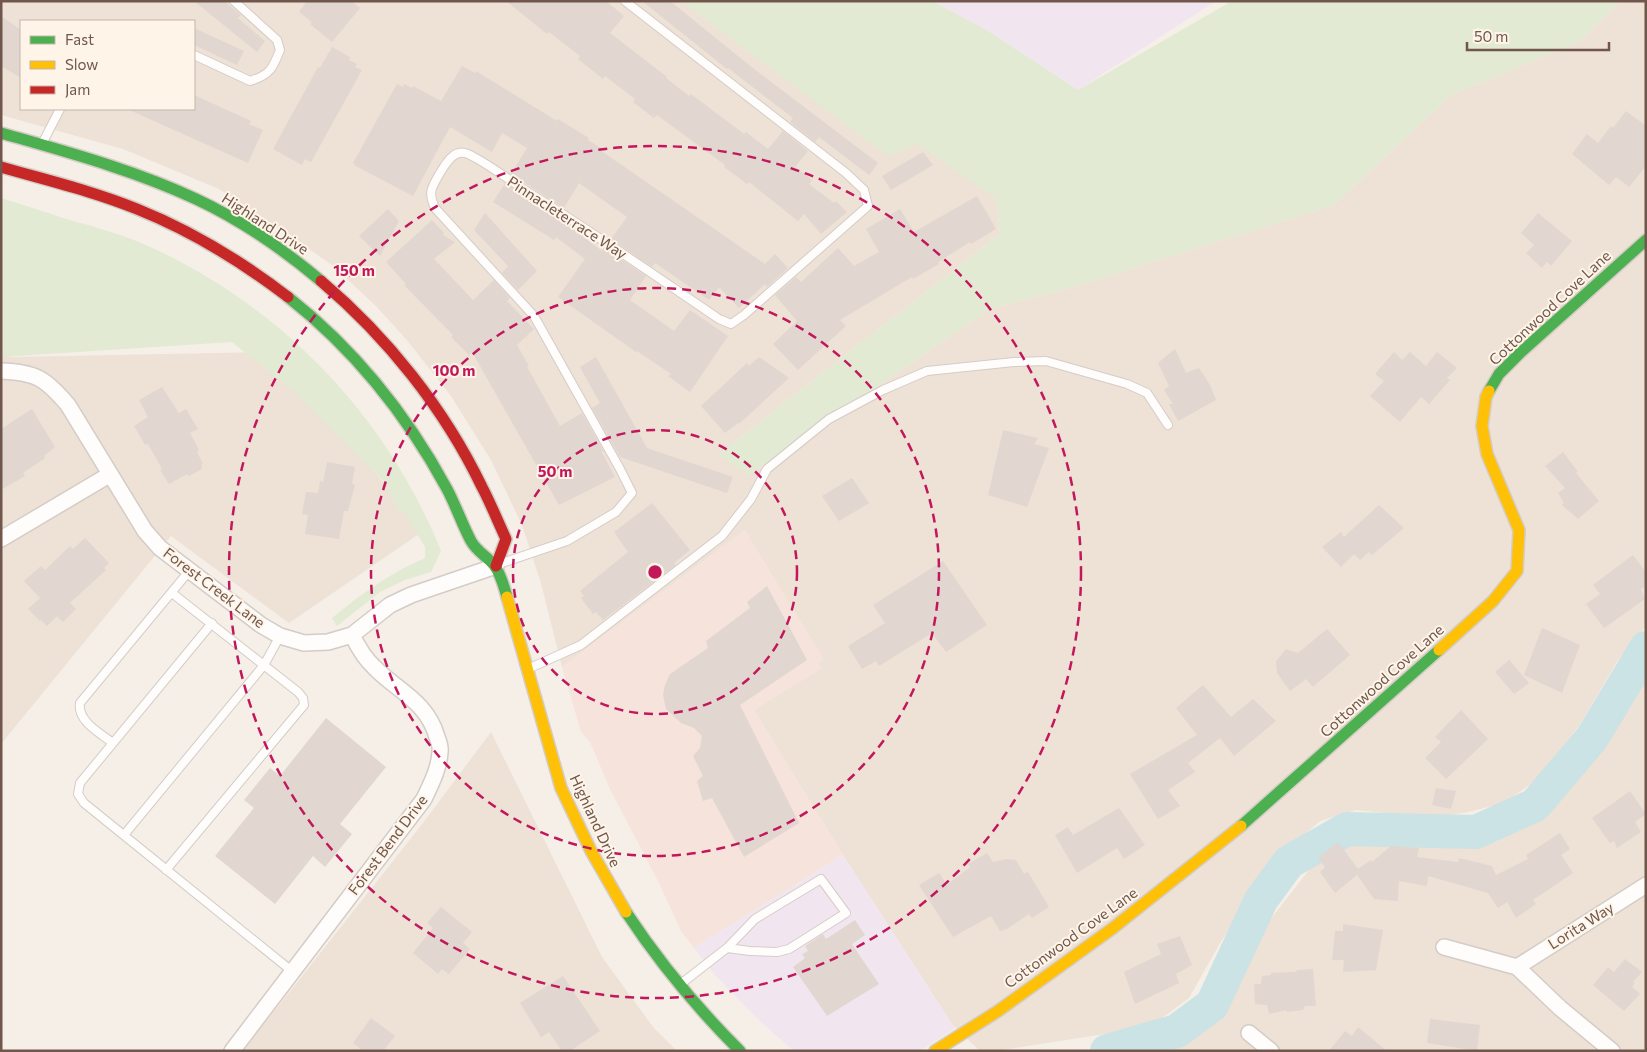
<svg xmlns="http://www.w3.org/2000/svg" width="1647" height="1052" viewBox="0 0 1647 1052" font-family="Commissioner,sans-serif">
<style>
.residential{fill:#eee1d6;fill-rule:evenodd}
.commercial{fill:#f5e3dc}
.education{fill:#f1e6f0}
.green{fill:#e2ead3}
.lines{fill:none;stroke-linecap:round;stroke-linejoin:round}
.river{stroke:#cbe3e4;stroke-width:34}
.building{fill:#e1d7d0}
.lane-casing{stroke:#d4ccc6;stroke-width:10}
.street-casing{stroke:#d4ccc6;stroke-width:18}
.fast-casing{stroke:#d4ccc5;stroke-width:14}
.slow-casing{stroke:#d4ccc5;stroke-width:14}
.jam-casing{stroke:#d4ccc5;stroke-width:14}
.lane{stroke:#fefdfc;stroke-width:8}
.street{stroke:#fefdfc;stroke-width:15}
.fast{stroke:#4caf50;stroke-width:11}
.slow{stroke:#ffc107;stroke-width:11}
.jam{stroke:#c62828;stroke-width:11}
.ring{fill:none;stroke:#c2185b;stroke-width:2.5;stroke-dasharray:9 6}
.labels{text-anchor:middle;stroke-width:4;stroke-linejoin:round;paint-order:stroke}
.street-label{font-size:15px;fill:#70564b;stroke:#fef4e8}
.centre{fill:#c2185b;stroke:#fef4e8;stroke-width:2.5}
.ring-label{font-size:15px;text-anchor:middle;font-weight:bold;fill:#c2185b;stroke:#fef4e8;stroke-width:4;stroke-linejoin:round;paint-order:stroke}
</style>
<rect width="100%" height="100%" fill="#f5efe8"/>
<path class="residential" d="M 1,1 L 917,1 L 996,198 L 1000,234 L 719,454 L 750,474 L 990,309 L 1073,287 L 1334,205 L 1451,95 L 1580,41 L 1620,1 L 1646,1 L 1646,626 L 1618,660 L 1579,726 L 1536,780 L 1504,803 L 1468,812 L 1432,818 L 1356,810 L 1320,821 L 1276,859 L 1220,943 L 1189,998 L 1150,1027 L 995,1051 L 980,1051 L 952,1024 L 843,855 L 754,710 L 820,669 L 745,530 L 562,667 L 541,583 L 522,525 L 491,460 L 451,396 L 406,339 L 376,306 L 332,265 L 282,230 L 219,189 L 123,149 L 1,115 ZM 21,21 L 194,21 L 194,109 L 21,109 Z
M 268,352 L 414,516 L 419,534 L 289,623 L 171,536 L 1,744 L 1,356 L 14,357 Z
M 1646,674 L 1646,1051 L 1155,1051 L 1184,1035 L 1216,1014 L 1226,999 L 1258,935 L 1327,847 L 1350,835 L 1396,838 L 1443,846 L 1478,848 L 1498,841 L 1563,787 L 1601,740 Z
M 491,732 L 602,957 L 653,1027 L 677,1051 L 241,1051 L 280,1004 L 423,823 Z"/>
<path class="commercial" d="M 745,530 L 824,659 L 819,663 L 821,669 L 754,710 L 843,855 L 694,948 L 681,931 L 659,883 L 610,789 L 590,742 L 581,732 L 562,667 Z"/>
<path class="education" d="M 932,1 L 1216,1 L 1078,90 L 985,29 Z
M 843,855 L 952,1024 L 956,1028 L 919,1051 L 794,1051 L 764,1025 L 742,1003 L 715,975 L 694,948 Z"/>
<path class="green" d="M 681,1 L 932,1 L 985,29 L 1078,90 L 1232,1 L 1620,1 L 1580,41 L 1451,95 L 1334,205 L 1073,287 L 990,309 L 750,474 L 730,463 L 719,454 L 1000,234 L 996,198 L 917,144 L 888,156 Z
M 1,198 C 22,204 42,211 63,218 C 95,227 129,236 159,251 C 288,313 388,419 441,551 L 431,572 L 405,580 L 380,592 L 337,626 L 332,618 C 361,594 390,573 425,558 L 425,547 L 405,514 L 398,509 L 384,481 L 292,390 L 232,342 L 1,357 Z"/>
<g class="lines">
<path class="river" d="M 1107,1051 L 1177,1031 L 1212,1005 L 1261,900 L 1289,862 L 1347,829 L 1476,832 L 1535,805 L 1592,738 L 1646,648"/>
</g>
<path class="building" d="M 194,1 L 224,1 L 241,15 L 238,18 L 265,41 L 257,52 Z
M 307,1 L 351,1 L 360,8 L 332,42 L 310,24 L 312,22 L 299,12 Z
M 506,1 L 606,1 L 624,16 L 610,33 L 667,77 L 666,78 L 689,96 L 691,94 L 744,134 L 746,132 L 768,149 L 783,131 L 808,151 L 795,167 L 812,180 L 809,184 L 834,203 L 836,201 L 847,212 L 821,234 L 804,214 L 798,221 L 749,182 L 747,184 L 724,167 L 725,165 L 657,115 L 654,118 L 633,102 L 635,99 L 605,76 L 603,79 L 578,59 L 580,56 L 549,32 L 547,34 Z
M 642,1 L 670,1 L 749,65 L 878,163 L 869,175 L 819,137 L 815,142 L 790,122 L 793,118 L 728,68 L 727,69 Z
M 1,16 L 21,30 L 21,78 L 1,66 Z
M 194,28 L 244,51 L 237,65 L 194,45 Z
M 332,47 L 350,57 L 349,60 L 357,64 L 355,67 L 362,70 L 311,162 L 305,159 L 302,165 L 273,149 L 318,67 L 320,68 Z
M 462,66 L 475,73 L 476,71 L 557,121 L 558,119 L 589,138 L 588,140 L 601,148 L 600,150 L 765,264 L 775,254 L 788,268 L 767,287 L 765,284 L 739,308 L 719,287 L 709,300 L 655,263 L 652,267 L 611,239 L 627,217 L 579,183 L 564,208 L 511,174 L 527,148 L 502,133 L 492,152 L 450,127 L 413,196 L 354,165 L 355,164 L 353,163 L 397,84 L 403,87 L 404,84 L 412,88 L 413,86 L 441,101 Z
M 194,95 L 251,121 L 249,124 L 263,130 L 248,163 L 127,109 L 194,109 Z
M 1626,111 L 1646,126 L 1646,166 L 1629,187 L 1616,177 L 1609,185 L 1572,154 L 1587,134 L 1598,143 L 1611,126 L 1613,128 Z
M 923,152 L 933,165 L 891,190 L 882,176 Z
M 505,183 L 558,218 L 602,251 L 604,248 L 646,276 L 630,300 L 674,331 L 690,310 L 728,336 L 690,392 L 668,376 L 671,374 L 637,351 L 636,352 L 558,297 L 585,259 L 556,237 L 554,240 L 493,202 Z
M 977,196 L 996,229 L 971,244 L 970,242 L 938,262 L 939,264 L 913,279 L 912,277 L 840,320 L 846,326 L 798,370 L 773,344 L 797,321 L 775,295 L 796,277 L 801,282 L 838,248 L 854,266 L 879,252 L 866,229 L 900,209 L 914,232 Z
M 388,209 L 399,221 L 380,256 L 359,236 Z
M 485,213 L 537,271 L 518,290 L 502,273 L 508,266 L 474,230 Z
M 1538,213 L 1572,241 L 1551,266 L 1547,262 L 1542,268 L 1526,253 L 1534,245 L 1521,233 Z
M 432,220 L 444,233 L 443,235 L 455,242 L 434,259 L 473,300 L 494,280 L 510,298 L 507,301 L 534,329 L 517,345 L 529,366 L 527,367 L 560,426 L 582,413 L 604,452 L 601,451 L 615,477 L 559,505 L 472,352 L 469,355 L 451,337 L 453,335 L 404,285 L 406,284 L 386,262 Z
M 1175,349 L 1186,373 L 1199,368 L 1210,385 L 1216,400 L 1178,421 L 1169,404 L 1173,404 L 1164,390 L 1169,386 L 1158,363 Z
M 1394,352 L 1402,360 L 1410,352 L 1426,366 L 1437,352 L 1457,368 L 1447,378 L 1450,380 L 1429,404 L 1421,397 L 1400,422 L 1370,396 L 1384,381 L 1375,374 Z
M 596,357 L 647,448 L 733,477 L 727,493 L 620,457 L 592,408 L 600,403 L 580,367 Z
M 759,357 L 789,378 L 739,424 L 738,423 L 725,433 L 701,406 L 747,363 L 749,366 Z
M 162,387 L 179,413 L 186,409 L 198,429 L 190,433 L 199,450 L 197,452 L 203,464 L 201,465 L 202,469 L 189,476 L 187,474 L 169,484 L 160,470 L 162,469 L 148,444 L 145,445 L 134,426 L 148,417 L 139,400 Z
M 32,409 L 55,447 L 44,456 L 45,458 L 23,473 L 25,476 L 1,490 L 1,429 Z
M 1003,430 L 1038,438 L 1034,444 L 1049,448 L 1027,507 L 988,495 Z
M 1563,452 L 1578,472 L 1576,473 L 1599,501 L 1578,519 L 1562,505 L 1564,503 L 1558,493 L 1565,488 L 1545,466 Z
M 327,462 L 355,467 L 352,484 L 355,485 L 348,511 L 344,511 L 339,539 L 305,534 L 308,515 L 302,514 L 306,492 L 318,493 L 320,481 L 323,482 Z
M 852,478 L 869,503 L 839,521 L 822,496 Z
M 652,503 L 690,550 L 674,563 L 676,565 L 672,568 L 603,620 L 596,612 L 593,614 L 581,598 L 584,596 L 580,591 L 628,552 L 614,532 Z
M 1379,505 L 1404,528 L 1372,555 L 1369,552 L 1360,560 L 1354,554 L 1341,567 L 1322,547 L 1341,532 L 1344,537 Z
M 85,538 L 109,563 L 104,568 L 106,570 L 70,603 L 76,609 L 63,622 L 57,616 L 47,626 L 41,620 L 40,621 L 28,609 L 40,598 L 24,581 L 41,566 L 45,570 L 70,546 L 73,549 Z
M 1633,555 L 1646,572 L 1646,586 L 1641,589 L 1645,599 L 1604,628 L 1586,604 L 1600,594 L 1593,585 Z
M 943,561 L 987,625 L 946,652 L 932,633 L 879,666 L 876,661 L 862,669 L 848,646 L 885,623 L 873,605 Z
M 767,586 L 807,660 L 740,705 L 799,823 L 744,857 L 712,798 L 703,801 L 697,781 L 703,776 L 693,756 L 700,748 L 702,736 L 694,728 L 681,723 L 666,709 L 663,695 L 665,685 L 670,674 L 708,648 L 706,641 L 750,608 L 747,602 Z
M 1542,628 L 1580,645 L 1562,693 L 1524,675 Z
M 1327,629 L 1350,655 L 1313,687 L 1306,679 L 1290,691 L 1277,673 L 1276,661 L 1286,649 L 1298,653 Z
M 1509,660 L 1529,683 L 1514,694 L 1495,672 Z
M 1203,685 L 1231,717 L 1253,699 L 1276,721 L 1234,756 L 1220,738 L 1188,763 L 1195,772 L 1168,790 L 1180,806 L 1158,819 L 1130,774 L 1197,735 L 1176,708 Z
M 1461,710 L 1488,739 L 1446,779 L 1425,758 L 1441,742 L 1435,737 Z
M 326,718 L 386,767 L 340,824 L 352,834 L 325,867 L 313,856 L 275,904 L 215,856 L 254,808 L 244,800 L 270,768 L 280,776 Z
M 1436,788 L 1456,791 L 1451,809 L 1432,805 Z
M 1630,791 L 1646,814 L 1635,822 L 1641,832 L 1617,848 L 1614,841 L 1610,843 L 1592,818 Z
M 1119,808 L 1145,845 L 1124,859 L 1117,848 L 1077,873 L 1055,835 L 1068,827 L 1073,835 Z
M 1560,833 L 1570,849 L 1561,855 L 1573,873 L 1533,900 L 1536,904 L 1516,918 L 1507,902 L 1498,908 L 1488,893 L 1428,876 L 1427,886 L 1399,881 L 1398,901 L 1374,899 L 1357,875 L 1335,893 L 1320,872 L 1325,867 L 1318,858 L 1338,842 L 1358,869 L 1371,860 L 1372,862 L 1391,846 L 1419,848 L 1417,857 L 1458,862 L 1459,858 L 1492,866 L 1496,875 L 1528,859 L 1526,855 Z
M 987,853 L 993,862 L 1007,859 L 1016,860 L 1024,874 L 1028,872 L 1049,907 L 1032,918 L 1029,914 L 1007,929 L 1000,931 L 991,916 L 953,937 L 919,885 L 939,873 L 947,885 L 970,867 L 968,864 Z
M 441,907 L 472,932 L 463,943 L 470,949 L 449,974 L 442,969 L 438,974 L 413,953 L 433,928 L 427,923 Z
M 855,920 L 865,935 L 852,944 L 879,984 L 827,1016 L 793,967 L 805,958 L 802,954 L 808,951 L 805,946 L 823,934 L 826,939 Z
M 1343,924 L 1383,930 L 1376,970 L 1343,972 L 1344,960 L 1332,960 L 1335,931 L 1343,931 Z
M 1180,936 L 1192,965 L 1176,974 L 1179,983 L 1135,1004 L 1124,972 L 1161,954 L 1157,944 Z
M 1625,959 L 1642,972 L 1633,982 L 1635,983 L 1632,987 L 1640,994 L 1624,1011 L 1593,985 L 1608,967 L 1614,972 Z
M 1313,969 L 1316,1006 L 1305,1006 L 1303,1010 L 1287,1012 L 1287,1010 L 1269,1014 L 1267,1005 L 1255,1004 L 1254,984 L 1261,984 L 1262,976 L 1271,975 L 1271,973 L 1296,972 L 1297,970 Z
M 563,976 L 600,1031 L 570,1051 L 562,1051 L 549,1032 L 541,1037 L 520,1003 Z
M 371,1018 L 395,1036 L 383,1051 L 363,1051 L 353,1043 Z
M 1430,1019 L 1480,1025 L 1477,1051 L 1427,1043 Z
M 1358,1027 L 1387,1051 L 1329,1051 L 1345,1031 L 1352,1036 Z"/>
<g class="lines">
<defs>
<path id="lane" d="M 194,55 L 250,81 C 270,75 273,68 280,50 L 277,40 L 234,1
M 43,142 L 60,109
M 502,563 L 567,541 L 616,512 L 632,493 L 620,469 L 534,316 L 435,208 C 428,193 431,188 440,173 C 445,165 453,150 465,153 C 478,157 510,180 523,189 C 590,230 654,275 719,319 L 731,324 L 744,315 L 868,206 L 864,190 L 846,173 L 625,1
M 212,623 L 80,783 L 78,794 L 84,803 L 293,972
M 530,668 L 581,645 L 722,536 L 751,499 L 767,469 L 829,419 L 883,390 L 927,371 L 1014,362 L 1046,361 L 1127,384 L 1147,393 L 1168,425
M 113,743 C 100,733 77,721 80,703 L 190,570
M 124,835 L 264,665 L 280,636
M 166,870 L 304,705 L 303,698 L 298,692 L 172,593
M 682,983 L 727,948 L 750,951 L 777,952 L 789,949 L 846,913 L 821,879 L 755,919 L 727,948"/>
<path id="street" d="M 1,371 C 36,372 46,379 68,405 L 145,531 L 160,548 L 261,625 L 280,636 L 304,643 L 328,642 L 352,635 L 390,605 L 411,595 L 496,566
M 1,539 L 109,475
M 1444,947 L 1517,967 L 1560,1008 L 1612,1051
M 1517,967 L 1646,885
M 1249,1033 L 1271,1051
M 232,1051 L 424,799 C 431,784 439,769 440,752 C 441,747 439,742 437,737 C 427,701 397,691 374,667 C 364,658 358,647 352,635"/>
<path id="fast" d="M 1,133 C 67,152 134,170 196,199 C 241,220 283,249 321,281
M 288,297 C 354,349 407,415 447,489 C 456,506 462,524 471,541 C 477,552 487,556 494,565 C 501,574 504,587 507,597
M 1489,391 L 1499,374 L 1520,353 L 1646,240
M 1241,826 L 1439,650
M 626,912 C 659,962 697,1008 740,1051"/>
<path id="slow" d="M 507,597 L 561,788 L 591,851 L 626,912
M 1439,650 L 1493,601 L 1517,571 L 1519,530 L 1487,454 L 1482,426 L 1486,397 L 1489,391
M 935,1051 L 998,1011 L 1113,928 L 1241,826"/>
<path id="jam" d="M 1,167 C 46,180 93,191 137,209 C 192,231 241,261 288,297
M 321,281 C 387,337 444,408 482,487 C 491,504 498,522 506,539 L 496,566"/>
</defs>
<use href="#lane" class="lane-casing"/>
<use href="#street" class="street-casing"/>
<use href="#fast" class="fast-casing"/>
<use href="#slow" class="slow-casing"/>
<use href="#jam" class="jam-casing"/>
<use href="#lane" class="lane"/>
<use href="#street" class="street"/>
<use href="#fast" class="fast"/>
<use href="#slow" class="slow"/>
<use href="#jam" class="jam"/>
</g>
<g class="ring">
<circle cx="655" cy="572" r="142"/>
<circle cx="655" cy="572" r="284"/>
<circle cx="655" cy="572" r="426"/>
</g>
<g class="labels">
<g class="street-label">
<text transform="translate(567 218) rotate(33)" y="5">Pinnacleterrace Way</text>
<text transform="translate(265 224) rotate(33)" y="5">Highland Drive</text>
<text transform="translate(1550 308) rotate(-43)" y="5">Cottonwood Cove Lane</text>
<text transform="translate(214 588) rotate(37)" y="5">Forest Creek Lane</text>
<text transform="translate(1382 681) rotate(-42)" y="5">Cottonwood Cove Lane</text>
<text transform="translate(595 821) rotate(65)" y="5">Highland Drive</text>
<text transform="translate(388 845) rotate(-53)" y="5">Forest Bend Drive</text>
<text transform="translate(1581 926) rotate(-32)" y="5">Lorita Way</text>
<text transform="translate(1071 938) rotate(-36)" y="5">Cottonwood Cove Lane</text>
</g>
</g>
<circle cx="655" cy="572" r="8" class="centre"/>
<g class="ring-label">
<text x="354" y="276">150 m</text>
<text x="454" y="376">100 m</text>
<text x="555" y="477">50 m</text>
</g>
<rect width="1647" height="1052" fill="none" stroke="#70564b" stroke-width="5"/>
<rect x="20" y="20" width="175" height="90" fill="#fef4e8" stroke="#c5b5a9"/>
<rect x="30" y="36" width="25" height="8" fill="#4caf50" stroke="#c5b5a9"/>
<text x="65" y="45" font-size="15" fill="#70564b">Fast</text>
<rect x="30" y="61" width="25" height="8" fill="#ffc107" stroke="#c5b5a9"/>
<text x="65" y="70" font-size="15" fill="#70564b">Slow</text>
<rect x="30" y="86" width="25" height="8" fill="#c62828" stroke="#c5b5a9"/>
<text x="65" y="95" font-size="15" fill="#70564b">Jam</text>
<path d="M1467 42v8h142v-8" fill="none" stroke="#70564b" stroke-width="2.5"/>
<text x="1474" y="42" font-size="15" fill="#70564b" stroke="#fef4e8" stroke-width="4" paint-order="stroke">50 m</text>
</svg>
